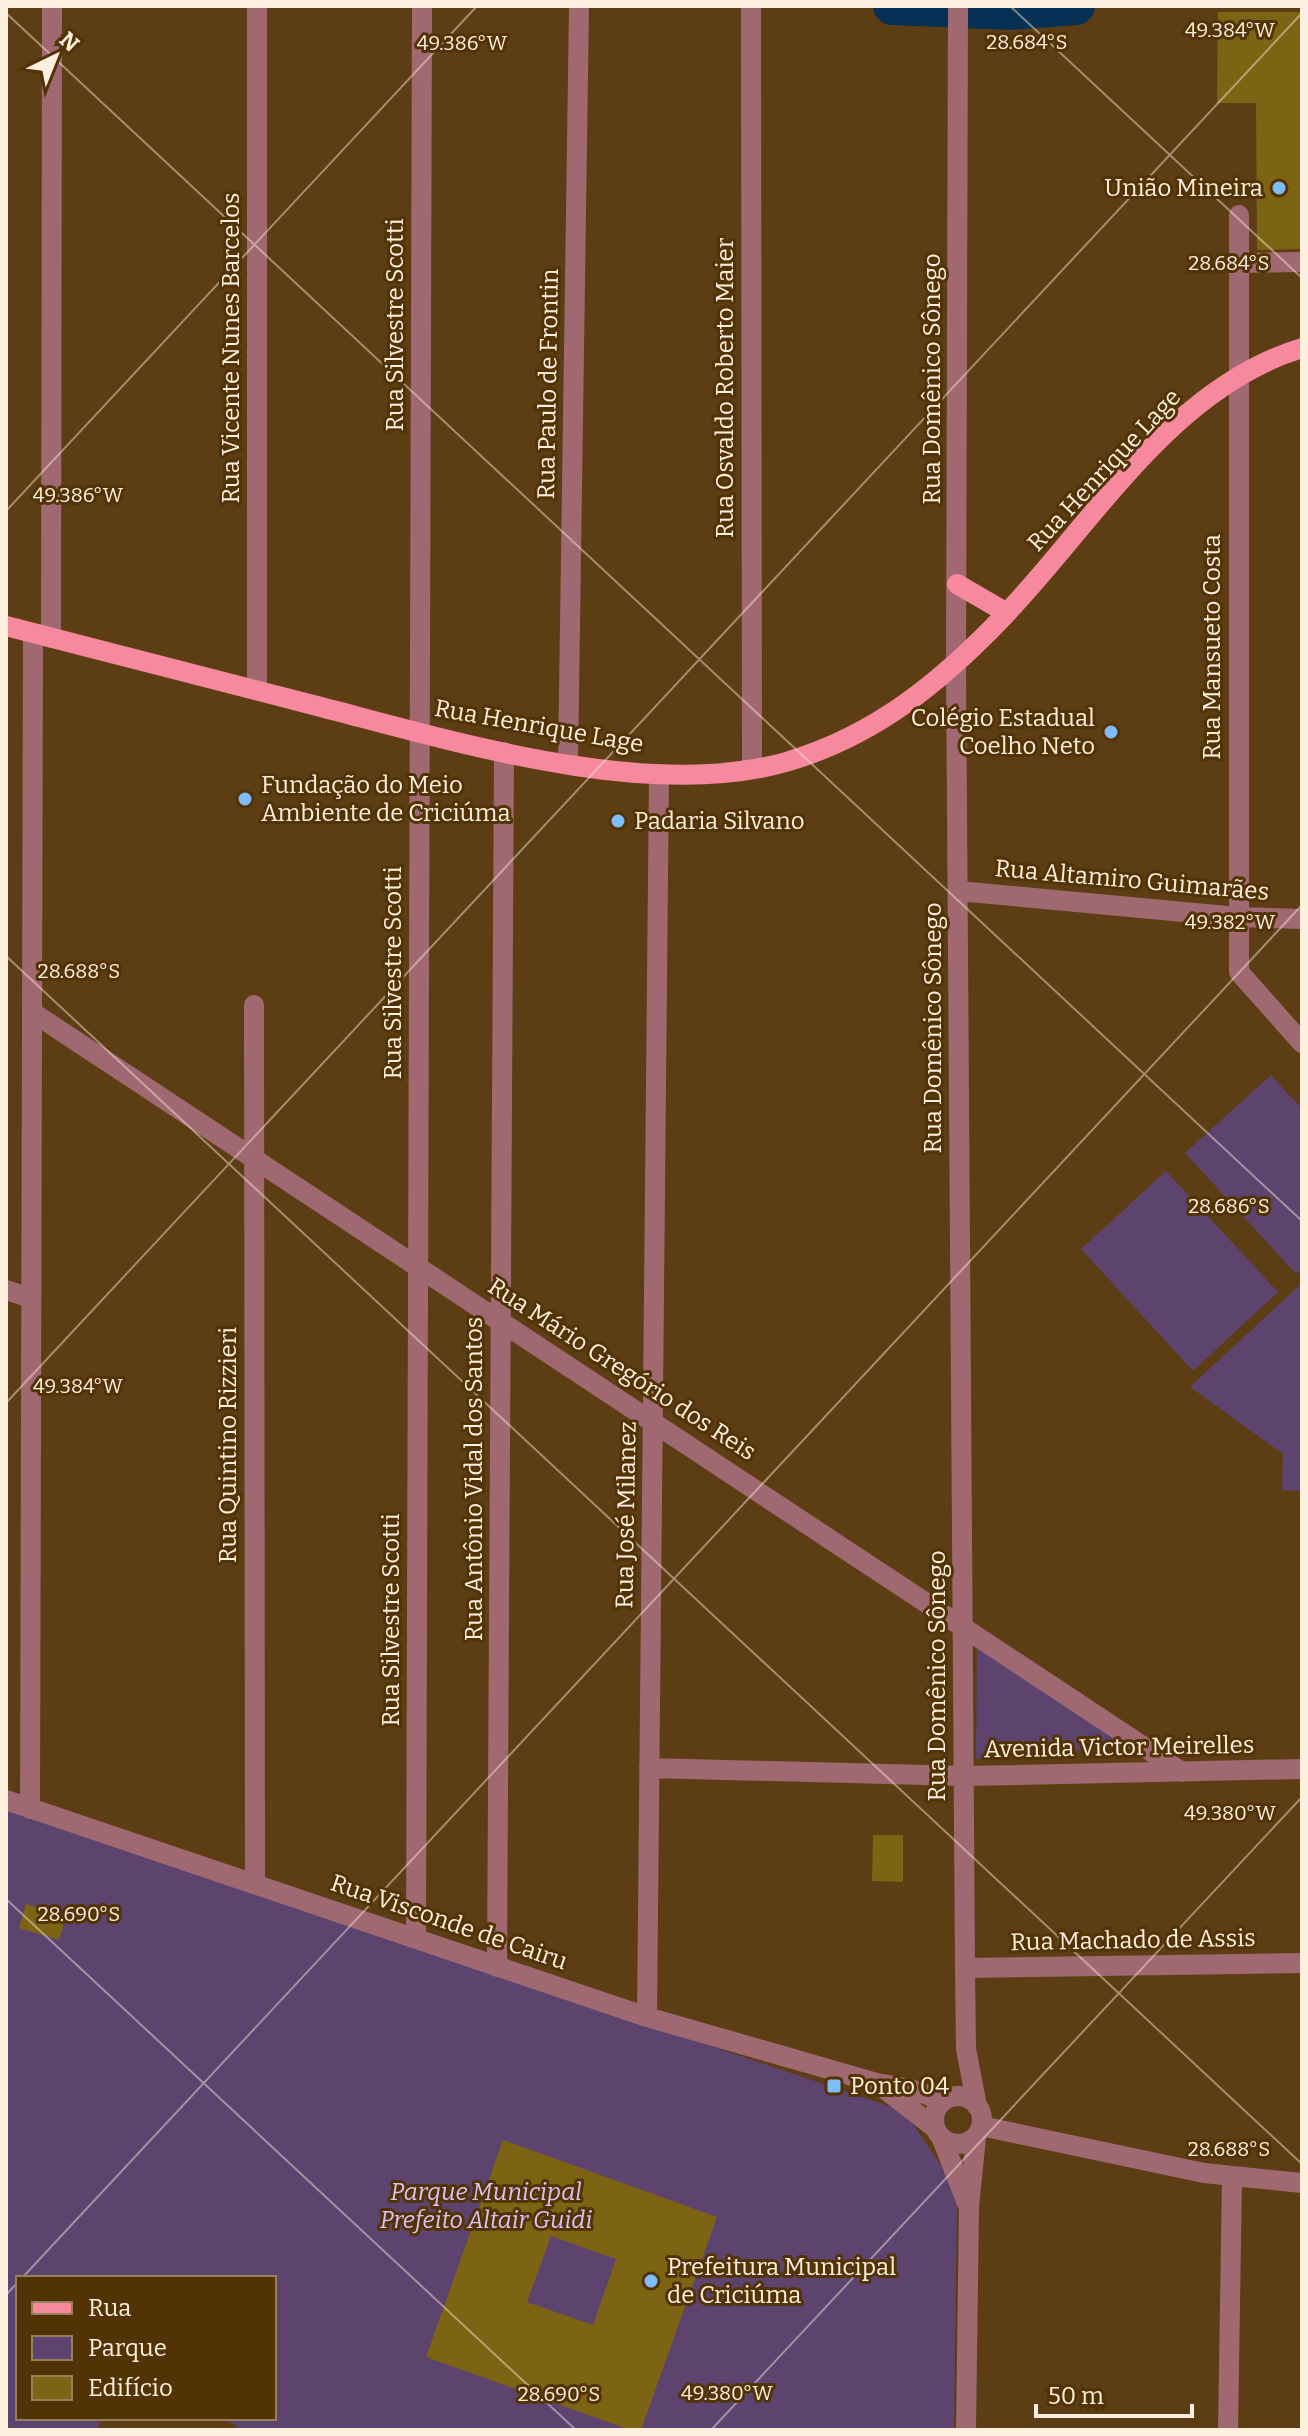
<svg xmlns="http://www.w3.org/2000/svg" width="1308" height="2436" viewBox="0 0 1308 2436" font-family="Bitter,serif">
<style>
.green{fill:#5c446e}
.lines{fill:none;stroke-linecap:round;stroke-linejoin:round}
.river{stroke:#063155;stroke-width:38}
.building{fill:#7d6314;fill-rule:evenodd}
.minor{stroke:#a06972;stroke-width:20}
.major{stroke:#f6899d;stroke-width:20}
.ticks{fill:none;stroke:#feefdf;stroke-width:2;stroke-opacity:0.45}
.poi-dot{fill:#7fbdfa;stroke:#523306;stroke-width:3}
.labels{text-anchor:middle;stroke-width:6;stroke-linejoin:round;paint-order:stroke}
.poi-label{font-size:24px;fill:#feefdf;stroke:#523306;text-anchor:start}
.street-label{font-size:24px;fill:#feefdf;stroke:#523306}
.park-label{font-size:24px;font-style:italic;fill:#ddc1f5;stroke:#523306}
.ticks-label{font-size:20px;text-anchor:middle;fill:#feefdf;stroke:#523306;stroke-width:6;stroke-linejoin:round;paint-order:stroke}
</style>
<rect width="100%" height="100%" fill="#5d3d14"/>
<path class="green" d="M 1271,1075 L 1302,1109 L 1302,1268 L 1296,1274 L 1185,1153 Z
M 1166,1171 L 1278,1292 L 1193,1371 L 1081,1249 Z
M 1302,1283 L 1302,1491 L 1282,1490 L 1283,1454 L 1190,1387 Z
M 977,1643 L 1134,1746 L 976,1759 Z
M 6,1809 L 898,2109 L 907,2115 L 954,2185 L 957,2199 L 954,2430 L 234,2430 L 236,2425 L 218,2418 L 274,2418 L 274,2278 L 18,2278 L 18,2418 L 102,2418 L 97,2430 L 6,2430 Z"/>
<g class="lines">
<path class="river" d="M 892,6 L 1011,11 L 1076,6"/>
</g>
<path class="building" d="M 1218,12 L 1302,12 L 1302,249 L 1257,250 L 1256,103 L 1217,103 Z
M 873,1835 L 903,1835 L 903,1882 L 872,1881 Z
M 26,1904 L 66,1916 L 59,1940 L 19,1928 Z
M 503,2140 L 717,2217 L 641,2430 L 630,2430 L 426,2357 ZM 551,2236 L 616,2259 L 593,2325 L 527,2302 Z"/>
<g class="lines">
<path class="minor" d="M 257,6 L 257,690
M 751,6 L 752,769
M 958,6 L 956,665 L 965,1968 L 966,2049 L 977,2106
M 1239,215 L 1239,972 L 1302,1043
M 1238,263 L 1302,262
M 51,638 L 52,6
M 568,763 L 579,6
M 958,891 L 1238,917 L 1302,919
M 254,1005 L 255,1884
M 32,1012 L 1182,1772
M 6,1290 L 31,1298
M 649,1768 L 964,1776 L 1302,1769
M 6,1800 L 647,2017 L 877,2083 L 911,2089 L 943,2101
M 30,1809 L 33,633
M 416,1939 L 422,6
M 497,1967 L 504,752
M 965,1968 L 1302,1963
M 647,2017 L 659,774
M 881,2086 L 935,2128
M934 2120a24 24 0 1 1 48 0a24 24 0 1 1-48 0Z
M 981,2126 L 1204,2173 L 1302,2183
M 942,2139 L 967,2203
M 966,2430 L 969,2207 L 976,2137
M 1228,2430 L 1232,2178"/>
<path class="major" d="M 957,584 L 1007,613
M 6,626 C 111,652 216,679 321,707 C 456,742 649,801 786,762 C 875,736 941,682 1004,616 C 1094,522 1171,388 1302,348"/>
</g>
<path class="ticks" d="M 1010,6 L 1302,278M 6,13 L 1302,1221M 6,511 L 477,6M 6,956 L 1302,2164M 6,1403 L 1302,13M 6,1899 L 576,2430M 22,2278 L 1302,905M 6,2295 L 18,2282M 711,2430 L 1302,1797"/>
<g class="poi-dot">
<circle cx="1279" cy="188" r="8"/>
<circle cx="1111" cy="732" r="8"/>
<circle cx="245" cy="799" r="8"/>
<circle cx="618" cy="821" r="8"/>
<rect x="826" y="2078" width="16" height="16" rx="4"/>
<circle cx="651" cy="2281" r="8"/>
</g>
<g class="labels">
<g class="poi-label">
<text x="1263" y="196" text-anchor="end">União Mineira</text>
<text x="1095" y="726" text-anchor="end">Colégio Estadual<tspan x="1095" dy="28">Coelho Neto</tspan></text>
<text x="261" y="793">Fundação do Meio<tspan x="261" dy="28">Ambiente de Criciúma</tspan></text>
<text x="634" y="829">Padaria Silvano</text>
<text x="850" y="2094">Ponto 04</text>
<text x="667" y="2275">Prefeitura Municipal<tspan x="667" dy="28">de Criciúma</tspan></text>
</g>
<g class="street-label">
<text transform="translate(395 325) rotate(-90)" y="8">Rua Silvestre Scotti</text>
<text transform="translate(231 348) rotate(-90)" y="8">Rua Vicente Nunes Barcelos</text>
<text transform="translate(932 379) rotate(-90)" y="8">Rua Domênico Sônego</text>
<text transform="translate(548 384) rotate(-89)" y="8">Rua Paulo de Frontin</text>
<text transform="translate(725 388) rotate(-90)" y="8">Rua Osvaldo Roberto Maier</text>
<text transform="translate(1104 470) rotate(-47)" y="8">Rua Henrique Lage</text>
<text transform="translate(1212 647) rotate(-90)" y="8">Rua Mansueto Costa</text>
<text transform="translate(539 726) rotate(10)" y="8">Rua Henrique Lage</text>
<text transform="translate(1132 880) rotate(5)" y="8">Rua Altamiro Guimarães</text>
<text transform="translate(393 973) rotate(-90)" y="8">Rua Silvestre Scotti</text>
<text transform="translate(933 1028) rotate(-90)" y="8">Rua Domênico Sônego</text>
<text transform="translate(622 1369) rotate(33)" y="8">Rua Mário Gregório dos Reis</text>
<text transform="translate(228 1445) rotate(-90)" y="8">Rua Quintino Rizzieri</text>
<text transform="translate(474 1479) rotate(-90)" y="8">Rua Antônio Vidal dos Santos</text>
<text transform="translate(626 1515) rotate(-89)" y="8">Rua José Milanez</text>
<text transform="translate(391 1620) rotate(-90)" y="8">Rua Silvestre Scotti</text>
<text transform="translate(937 1676) rotate(-90)" y="8">Rua Domênico Sônego</text>
<text transform="translate(1119 1747) rotate(-1)" y="8">Avenida Victor Meirelles</text>
<text transform="translate(449 1922) rotate(19)" y="8">Rua Visconde de Cairu</text>
<text transform="translate(1133 1940) rotate(-1)" y="8">Rua Machado de Assis</text>
</g>
<g class="park-label">
<text x="486" y="2200">Parque Municipal<tspan x="486" dy="28">Prefeito Altair Guidi</tspan></text>
</g>
</g>
<g class="ticks-label">
<text x="1230" y="37">49.384°W</text>
<text x="1027" y="49">28.684°S</text>
<text x="462" y="50">49.386°W</text>
<text x="1229" y="270">28.684°S</text>
<text x="78" y="502">49.386°W</text>
<text x="1230" y="929">49.382°W</text>
<text x="79" y="978">28.688°S</text>
<text x="1229" y="1213">28.686°S</text>
<text x="78" y="1393">49.384°W</text>
<text x="1230" y="1820">49.380°W</text>
<text x="79" y="1921">28.690°S</text>
<text x="1229" y="2156">28.688°S</text>
<text x="727" y="2400">49.380°W</text>
<text x="559" y="2401">28.690°S</text>
</g>
<rect width="1308" height="2436" fill="none" stroke="#feefdf" stroke-width="16"/>
<rect x="16" y="2276" width="260" height="144" fill="#523306" stroke="#977e5d" stroke-width="2"/>
<rect x="32" y="2302" width="40" height="12" fill="#f6899d" stroke="#977e5d" stroke-width="2"/>
<text x="88" y="2316" font-size="24" fill="#feefdf">Rua</text>
<rect x="32" y="2336" width="40" height="24" fill="#5c446e" stroke="#977e5d" stroke-width="2"/>
<text x="88" y="2356" font-size="24" fill="#feefdf">Parque</text>
<rect x="32" y="2376" width="40" height="24" fill="#7d6314" stroke="#977e5d" stroke-width="2"/>
<text x="88" y="2396" font-size="24" fill="#feefdf">Edifício</text>
<g transform="translate(56 56) rotate(43)" stroke="#523306" stroke-width="6" paint-order="stroke">
<path d="M0-6L14 30L0 20L-14 30Z" fill="#feefdf"/>
<text y="-12" font-size="22" font-weight="bold" text-anchor="middle" fill="#feefdf">N</text>
</g>
<path d="M1036 2404v12h156v-12" fill="none" stroke="#feefdf" stroke-width="4"/>
<text x="1048" y="2404" font-size="24" fill="#feefdf" stroke="#523306" stroke-width="6" paint-order="stroke">50 m</text>
</svg>
